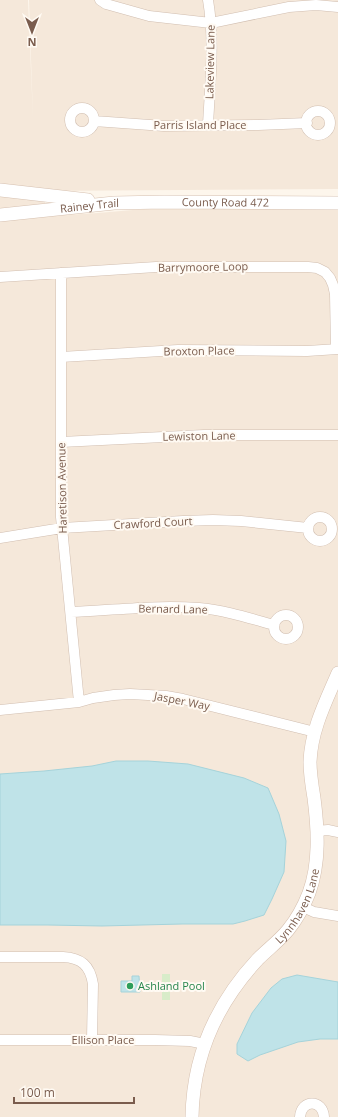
<svg xmlns="http://www.w3.org/2000/svg" width="338" height="1117" viewBox="0 0 338 1117" font-family="'Open Sans',sans-serif">
<style>
.residential{fill:#f5e8da}
.green{fill:#d8ecc9}
.water{fill:#bfe3e8;stroke:#a5d3da}
.lines{fill:none;stroke-linecap:round;stroke-linejoin:round}
.street-casing{stroke:#d1beb0;stroke-width:11}
.secondary-casing{stroke:#d6c0b0;stroke-width:14}
.street{stroke:#fff;stroke-width:10}
.secondary{stroke:#fff;stroke-width:13}
.leisure-dot{fill:#2e9e5b;stroke:#fffaf3;stroke-width:1.5}
.labels{text-anchor:middle;stroke-width:4;stroke-linejoin:round;paint-order:stroke}
.street-label{font-size:11px;fill:#7a5c4d;stroke:#fffaf3}
.leisure-label{font-size:11px;fill:#27864d;stroke:#fffaf3;text-anchor:start}
</style>
<rect width="100%" height="100%" fill="#fdf6ec"/>
<path class="residential" d="M 0,0 L 28,0 L 33,118 L 29,0 L 338,0 L 338,189 L 36,191 L 0,186 Z
M 0,195 L 45,200 L 45,205 L 0,210 Z
M 167,207 L 338,209 L 338,1117 L 0,1117 L 0,219 L 98,213 Z"/>
<path class="green" d="M 162,974 L 170,974 L 170,1000 L 162,1000 Z"/>
<path class="water" d="M 116,761 L 148,761 L 188,764 L 244,778 L 268,788 L 279,814 L 286,841 L 284,872 L 272,899 L 264,915 L 245,921 L 233,924 L 182,924 L 102,926 L 48,925 L 0,925 L 0,774 L 44,771 L 92,766 Z
M 297,975 L 338,982 L 338,1039 L 320,1039 L 298,1042 L 260,1055 L 248,1061 L 237,1054 L 237,1044 L 252,1013 L 271,988 L 282,979 Z
M 132,976 L 139,976 L 140,992 L 121,992 L 121,981 L 132,981 Z"/>
<g class="lines">
<defs>
<path id="street" d="M 100,0 L 106,4 L 149,16 L 211,23 L 289,7 L 316,5 L 338,7
M 208,0 C 215,41 210,84 208,125
M70 120a12 12 0 1 1 24 0a12 12 0 1 1-24 0Z
M306 123a12 12 0 1 1 24 0a12 12 0 1 1-24 0Z
M 94,121 L 164,126 L 258,125 L 307,123
M 61,273 L 61,517 L 79,702
M 0,277 L 156,267 L 308,267 L 317,268 L 325,272 L 330,278 L 333,285 L 335,294 L 336,349
M 61,357 L 178,350 L 307,351 L 338,349
M 61,442 L 204,435 L 338,435
M308 529a12 12 0 1 1 24 0a12 12 0 1 1-24 0Z
M 0,538 L 62,528 L 183,521 L 213,520 L 241,521 L 308,528
M 71,612 C 113,610 156,605 199,608 C 224,610 249,618 274,625
M274 627a12 12 0 1 1 24 0a12 12 0 1 1-24 0Z
M 0,710 L 79,702 L 93,698 L 114,695 L 130,694 L 166,696 L 183,699 L 315,732
M 317,831 L 328,830 L 338,832
M 303,907 L 314,912 L 338,916
M 0,957 L 63,957 C 81,958 90,965 93,984 L 92,1040
M 0,1040 L 155,1040 L 190,1041 L 205,1044
M 300,1117 C 301,1099 323,1099 324,1117"/>
<g id="secondary">
<path d="M 0,190 L 88,200"/>
<path id="s1" d="M 0,215 L 114,203 L 164,202 L 338,203"/>
<path id="s2" d="M 192,1117 C 193,1056 216,1004 258,959 C 268,949 279,941 288,930 C 297,919 304,906 309,893 C 320,863 318,829 314,798 C 312,786 310,774 310,762 C 311,730 326,701 338,673"/>
</g>
</defs>
<use href="#street" class="street-casing"/>
<use href="#secondary" class="secondary-casing"/>
<use href="#street" class="street"/>
<use href="#secondary" class="secondary"/>
</g>
<circle class="leisure-dot" cx="130" cy="986" r="4"/>
<g class="labels">
<g class="street-label">
<text transform="translate(210 62) rotate(-89)" y="4">Lakeview Lane</text>
<text x="200" y="129">Parris Island Place</text>
<text dy="4" stroke="none"><textPath href="#s1" startOffset="226">County Road 472</textPath></text>
<text dy="4" stroke="none"><textPath href="#s1" startOffset="90">Rainey Trail</textPath></text>
<text transform="translate(203 267) rotate(-1)" y="4">Barrymoore Loop</text>
<text transform="translate(199 351) rotate(-1)" y="4">Broxton Place</text>
<text transform="translate(199 436) rotate(-1)" y="4">Lewiston Lane</text>
<text transform="translate(62 488) rotate(-91)" y="4">Haretison Avenue</text>
<text transform="translate(153 523) rotate(-3)" y="4">Crawford Court</text>
<text transform="translate(173 609) rotate(1)" y="4">Bernard Lane</text>
<text transform="translate(182 701) rotate(11)" y="4">Jasper Way</text>
<text dy="4" stroke="none"><textPath href="#s2" startOffset="243">Lynnhaven Lane</textPath></text>
<text x="103" y="1044">Ellison Place</text>
</g>
<g class="leisure-label">
<text x="138" y="990">Ashland Pool</text>
</g>
</g>
<g transform="translate(32 32) rotate(180)" stroke="#fffaf3" stroke-width="3" paint-order="stroke">
<path d="M0-3L7 15L0 10L-7 15Z" fill="#7a5c4d"/>
<text y="-6" font-size="11" font-weight="bold" text-anchor="middle" fill="#7a5c4d">N</text>
</g>
<path d="M14 1097v6h120v-6" fill="none" stroke="#7a5c4d" stroke-width="2"/>
<text x="20" y="1097" font-size="12" fill="#7a5c4d" stroke="#fffaf3" stroke-width="3" paint-order="stroke">100 m</text>
</svg>
